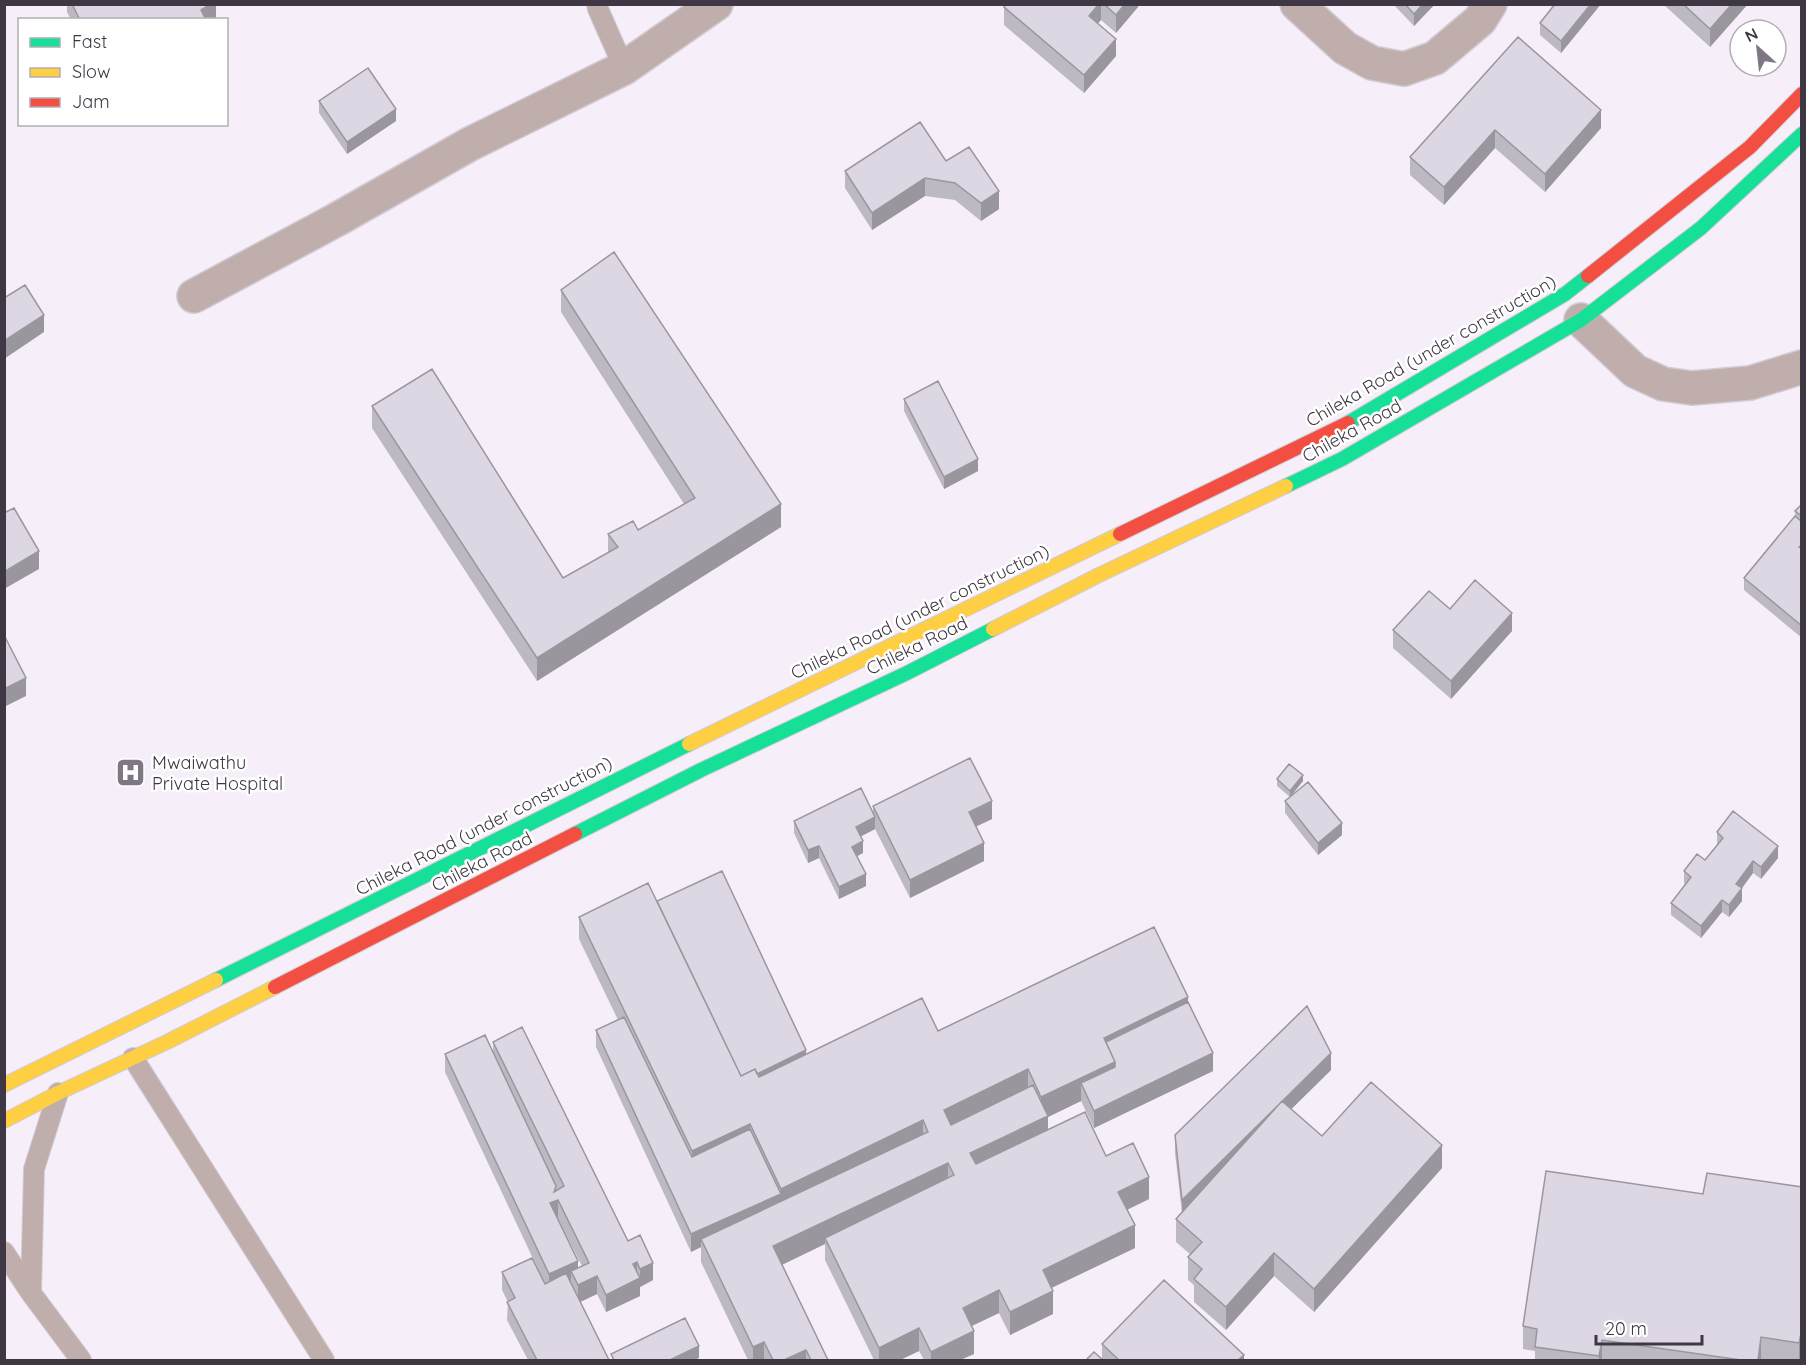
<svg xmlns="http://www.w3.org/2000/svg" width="1806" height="1365" viewBox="0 0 1806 1365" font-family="Quicksand,sans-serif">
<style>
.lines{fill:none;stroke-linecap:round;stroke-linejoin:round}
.lane-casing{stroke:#d1cbd4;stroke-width:22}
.street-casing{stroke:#d1cbd4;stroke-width:36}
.fast-casing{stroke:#d1cbd4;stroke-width:16}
.slow-casing{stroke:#d1cbd4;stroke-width:16}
.jam-casing{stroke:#d1cbd4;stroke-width:16}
.lane{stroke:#c0aeac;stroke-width:20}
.street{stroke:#c0aeac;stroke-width:33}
.fast{stroke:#16e098;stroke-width:14}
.slow{stroke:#ffcf43;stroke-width:14}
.jam{stroke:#f24e42;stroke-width:14}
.wall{fill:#bdb9c2;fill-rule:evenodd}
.shaded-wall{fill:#9a969e}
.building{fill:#dcd7e2;stroke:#9a969e;stroke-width:1.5}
.labels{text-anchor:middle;stroke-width:5;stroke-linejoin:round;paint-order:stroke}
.street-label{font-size:18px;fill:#3f3743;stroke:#fff}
.poi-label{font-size:18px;fill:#3f3743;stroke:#fff;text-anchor:start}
</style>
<rect width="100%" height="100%" fill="#f6eff9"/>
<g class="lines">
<defs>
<path id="lane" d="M 597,4 L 598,9 L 624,68
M 133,1058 L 324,1360
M 4,1252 L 31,1293 L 81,1360
M 31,1293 L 34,1169 L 58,1093"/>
<path id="street" d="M 1297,4 L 1345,48 L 1372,63 L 1404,69 L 1435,58 L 1480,20 L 1490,4
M 194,296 L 336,220 L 470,144 L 624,68 L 716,4
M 1581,320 L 1635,371 L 1663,384 L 1692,388 L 1750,383 L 1802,367"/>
<path id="fast" d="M 1348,423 L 1565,294 L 1588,276
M 1286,486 L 1342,459 L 1581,320 L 1701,228 L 1802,134
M 575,834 L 701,770 L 907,673 L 993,629
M 216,980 L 689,744"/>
<path id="slow" d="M 993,629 L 1099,575 L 1286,486
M 689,744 L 1120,534
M 4,1085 L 216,980
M 4,1121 L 58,1093 L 169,1041 L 275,987"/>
<path id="jam" d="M 1588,276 L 1750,147 L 1802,94
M 1120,534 L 1348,423
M 275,987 L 575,834"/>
</defs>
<use href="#lane" class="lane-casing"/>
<use href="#street" class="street-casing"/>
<use href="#fast" class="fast-casing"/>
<use href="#slow" class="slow-casing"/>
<use href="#jam" class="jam-casing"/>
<use href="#lane" class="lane"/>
<use href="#street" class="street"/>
<use href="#fast" class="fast"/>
<use href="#slow" class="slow"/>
<use href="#jam" class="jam"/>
</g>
<path class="wall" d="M 67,4 L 216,4 L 216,19 L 71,20 L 67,12 Z
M 1006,4 L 1138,4 L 1138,7 L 1116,33 L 1101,20 L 1098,23 L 1116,56 L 1084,93 L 1004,25 L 1004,7 Z
M 1393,4 L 1435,4 L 1414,26 Z
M 1601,4 L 1561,53 L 1540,35 L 1540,23 Z
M 1663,4 L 1748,4 L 1710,47 Z
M 1518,37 L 1601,128 L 1545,192 L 1495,148 L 1444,205 L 1410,175 L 1410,157 Z
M 319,101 L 396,121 L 347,154 L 319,113 Z
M 946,161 L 999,209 L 981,221 L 955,200 L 925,196 L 872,230 L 845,188 L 845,171 Z
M 561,290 L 781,527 L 537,681 L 372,428 L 372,406 L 563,578 L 608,553 L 608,534 L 638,530 L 684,504 L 561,312 Z
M 904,399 L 978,471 L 944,489 L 904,411 Z
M 1802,504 L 1802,638 L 1744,590 L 1744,578 L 1795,516 L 1795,511 Z
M 1450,609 L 1512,631 L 1451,699 L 1393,648 L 1393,630 Z
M 1277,779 L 1303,781 L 1290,797 L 1277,786 Z
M 1285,801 L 1342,835 L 1318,855 L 1285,813 Z
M 873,806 L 992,819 L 976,826 L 984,861 L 910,898 L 875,829 L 861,836 L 863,853 L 857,856 L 866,886 L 839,899 L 819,858 L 808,863 L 794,833 L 794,821 L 873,811 Z
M 1717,832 L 1778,858 L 1761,879 L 1753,873 L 1742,888 L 1742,901 L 1729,917 L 1722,912 L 1701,938 L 1671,915 L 1671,903 L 1685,884 L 1684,883 L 1684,871 L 1705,860 L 1717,845 Z
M 657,901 L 806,1054 L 938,1031 L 1188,1002 L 1213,1071 L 1094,1128 L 1081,1101 L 1048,1117 L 1048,1130 L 1106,1156 L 1149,1199 L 1127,1210 L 1135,1248 L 1051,1288 L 1053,1314 L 1010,1335 L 999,1313 L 972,1326 L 974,1354 L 960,1360 L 924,1360 L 919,1351 L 900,1360 L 874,1360 L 825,1260 L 825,1244 L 782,1265 L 828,1360 L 748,1360 L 701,1262 L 701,1247 L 691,1252 L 596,1047 L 596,1030 L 618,1020 L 579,939 L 579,917 Z
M 493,1042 L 628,1241 L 653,1280 L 640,1287 L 640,1285 L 640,1296 L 606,1312 L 597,1294 L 580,1302 L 609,1360 L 528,1360 L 507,1320 L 508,1302 L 502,1290 L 502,1272 L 545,1284 L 445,1072 L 445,1054 L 493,1052 ZM 557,1217 L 582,1266 L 578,1268 Z
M 1331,1070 L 1291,1109 L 1322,1136 L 1442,1168 L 1314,1312 L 1274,1276 L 1226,1330 L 1194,1302 L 1194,1285 L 1188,1280 L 1188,1257 L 1191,1255 L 1176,1242 L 1176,1219 L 1182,1213 L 1175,1153 L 1175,1135 Z
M 1802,1187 L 1802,1352 L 1800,1360 L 1535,1360 L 1535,1351 L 1523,1349 L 1523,1326 L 1703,1194 Z
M 1102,1344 L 1244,1360 L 1086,1360 L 1102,1359 Z"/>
<path class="shaded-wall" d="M 211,4 L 216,4 L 216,19 L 201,20 L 201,10 Z
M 1099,4 L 1101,4 L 1101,20 L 1089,33 L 1089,16 Z
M 1125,4 L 1138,4 L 1138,7 L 1116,33 L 1116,15 Z
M 1423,4 L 1435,4 L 1414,26 L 1414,14 Z
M 1591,4 L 1601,4 L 1561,53 L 1561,41 Z
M 1732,4 L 1748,4 L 1710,47 L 1710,29 Z
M 1116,39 L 1116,56 L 1084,93 L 1084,75 Z
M 396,109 L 396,121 L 347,154 L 347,142 Z
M 1601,110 L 1601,128 L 1545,192 L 1545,174 Z
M 1495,130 L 1495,148 L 1444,205 L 1444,187 Z
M 925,178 L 925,196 L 872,230 L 872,213 Z
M 999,191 L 999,209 L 981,221 L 981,203 Z
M 44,315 L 44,332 L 4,359 L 4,341 Z
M 978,459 L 978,471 L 944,489 L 944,477 Z
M 781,504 L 781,527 L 537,681 L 537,658 Z
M 39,551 L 39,569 L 4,589 L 4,572 Z
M 1512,613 L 1512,631 L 1451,699 L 1451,681 Z
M 26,678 L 26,696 L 4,707 L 4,689 Z
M 1303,775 L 1303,781 L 1290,797 L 1290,791 Z
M 992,801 L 992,819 L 969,830 L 969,812 Z
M 875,817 L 875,829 L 856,839 L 856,827 Z
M 1342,823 L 1342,835 L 1318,855 L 1318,843 Z
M 863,841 L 863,853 L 852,859 L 852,847 Z
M 984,843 L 984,861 L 910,898 L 910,880 Z
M 819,846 L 819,858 L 808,863 L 808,850 Z
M 1778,846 L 1778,858 L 1761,879 L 1761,867 Z
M 1753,861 L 1753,873 L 1736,896 L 1736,884 Z
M 866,874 L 866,886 L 839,899 L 839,887 Z
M 1742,888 L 1742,901 L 1729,917 L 1729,905 Z
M 1722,900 L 1722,912 L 1701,938 L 1701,926 Z
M 1188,997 L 1188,1020 L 1111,1057 L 1104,1038 Z
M 806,1050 L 806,1068 L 741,1081 Z
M 1213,1053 L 1213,1071 L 1094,1128 L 1094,1111 Z
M 1331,1053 L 1331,1070 L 1182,1217 L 1182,1200 Z
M 1115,1062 L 1115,1084 L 1081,1083 L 1081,1101 L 1048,1117 L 1048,1139 L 970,1176 L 970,1153 L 1041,1120 L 1041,1097 Z
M 1028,1069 L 1028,1092 L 944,1133 L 944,1110 Z
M 923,1120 L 923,1143 L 781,1211 L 781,1189 Z
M 750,1124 L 750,1147 L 692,1174 L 692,1151 Z
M 1442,1145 L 1442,1168 L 1314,1312 L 1314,1289 Z
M 948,1163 L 948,1186 L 825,1238 L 825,1244 L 773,1269 L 773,1246 Z
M 1149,1177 L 1149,1199 L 1118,1214 L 1118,1192 Z
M 556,1186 L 556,1200 L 558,1200 L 558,1217 L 550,1221 L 550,1203 Z
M 781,1194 L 781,1211 L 701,1239 L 701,1247 L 691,1252 L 691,1234 Z
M 1135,1225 L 1135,1248 L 1043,1292 L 1043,1270 Z
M 1274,1253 L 1274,1276 L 1226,1330 L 1226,1307 Z
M 578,1261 L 578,1278 L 571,1271 L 571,1281 L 549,1292 L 549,1274 Z
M 637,1262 L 637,1279 L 633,1264 Z
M 653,1263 L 653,1280 L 640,1287 L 640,1269 Z
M 597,1276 L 597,1294 L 578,1303 L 578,1285 Z
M 640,1278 L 640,1296 L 606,1312 L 606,1295 Z
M 999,1290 L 999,1313 L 963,1330 L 963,1308 Z
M 1053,1291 L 1053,1314 L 1010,1335 L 1010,1312 Z
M 919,1328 L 919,1351 L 900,1360 L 879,1360 L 879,1348 Z
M 1802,1329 L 1802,1352 L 1800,1360 L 1799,1360 L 1799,1343 Z
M 974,1331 L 974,1354 L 960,1360 L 931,1360 L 931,1352 Z
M 1761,1337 L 1761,1360 L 1758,1360 Z
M 1602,1340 L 1602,1360 L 1599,1360 L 1599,1356 Z
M 764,1342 L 764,1360 L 753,1360 L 753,1347 Z
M 699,1346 L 699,1358 L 694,1360 L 670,1360 Z
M 806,1350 L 806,1360 L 784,1360 Z
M 1244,1355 L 1244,1360 L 1238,1360 Z"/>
<path class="building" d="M 72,4 L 211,4 L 201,10 L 206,20 L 80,20 Z
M 1006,4 L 1099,4 L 1089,16 L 1116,39 L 1084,75 L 1004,7 Z
M 1104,4 L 1125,4 L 1116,15 Z
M 1405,4 L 1423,4 L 1414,14 Z
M 1555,4 L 1591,4 L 1561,41 L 1540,23 Z
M 1683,4 L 1732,4 L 1710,29 Z
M 1518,37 L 1601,110 L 1545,174 L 1495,130 L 1444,187 L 1410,157 Z
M 368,68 L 396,109 L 347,142 L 319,101 Z
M 920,122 L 946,161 L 969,147 L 999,191 L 981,203 L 955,183 L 925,178 L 872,213 L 845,171 Z
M 614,252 L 781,504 L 537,658 L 372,406 L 432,369 L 563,578 L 618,547 L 608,534 L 633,521 L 638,530 L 695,498 L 561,290 Z
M 25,285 L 44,315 L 4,341 L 4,298 Z
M 938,381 L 978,459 L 944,477 L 904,399 Z
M 1802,504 L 1802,516 L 1795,511 Z
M 14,508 L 39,551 L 4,572 L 4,513 Z
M 1795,516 L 1802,522 L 1802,545 L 1799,547 L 1802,549 L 1802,626 L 1744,578 Z
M 1475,580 L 1512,613 L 1451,681 L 1393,630 L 1429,591 L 1450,609 Z
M 4,635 L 26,678 L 4,689 Z
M 970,758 L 992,801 L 969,812 L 984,843 L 910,880 L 873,806 Z
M 1289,764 L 1303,775 L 1290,791 L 1277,779 Z
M 1308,782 L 1342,823 L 1318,843 L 1285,801 Z
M 861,788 L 875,817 L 856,827 L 863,841 L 852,847 L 866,874 L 839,887 L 819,846 L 808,850 L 794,821 Z
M 1733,811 L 1778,846 L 1761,867 L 1753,861 L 1736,884 L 1742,888 L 1729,905 L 1722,900 L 1701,926 L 1671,903 L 1691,877 L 1684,871 L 1697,854 L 1705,860 L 1723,838 L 1717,832 Z
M 722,871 L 806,1050 L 757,1074 L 755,1069 L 741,1076 L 657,901 Z
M 648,883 L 741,1076 L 755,1069 L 759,1077 L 922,998 L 938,1031 L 1154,927 L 1188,997 L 1104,1038 L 1115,1062 L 1041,1097 L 1028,1069 L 944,1110 L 951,1125 L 1033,1085 L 1048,1116 L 970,1153 L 976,1164 L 1085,1112 L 1106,1156 L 1133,1143 L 1149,1177 L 1118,1192 L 1135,1225 L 1043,1270 L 1053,1291 L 1010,1312 L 999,1290 L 963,1308 L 974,1331 L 931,1352 L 919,1328 L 879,1348 L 825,1238 L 954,1175 L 948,1163 L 773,1246 L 828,1360 L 811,1360 L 806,1350 L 784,1360 L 773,1360 L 764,1342 L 753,1347 L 701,1239 L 928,1132 L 923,1120 L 781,1189 L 750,1124 L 692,1151 L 579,917 Z
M 1188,1002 L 1213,1053 L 1094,1111 L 1081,1083 L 1115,1067 L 1115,1062 L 1106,1042 Z
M 1307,1006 L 1331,1053 L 1182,1200 L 1175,1135 Z
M 624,1017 L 692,1157 L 750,1129 L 781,1194 L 691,1234 L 596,1030 Z
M 522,1027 L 628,1241 L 640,1235 L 653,1263 L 640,1269 L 637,1262 L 633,1264 L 640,1278 L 606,1295 L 597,1276 L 578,1285 L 571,1271 L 589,1263 L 558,1200 L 550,1203 L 578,1261 L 549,1274 L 445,1054 L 485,1035 L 556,1186 L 554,1192 L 564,1186 L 493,1042 Z
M 1371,1082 L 1442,1145 L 1314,1289 L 1274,1253 L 1226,1307 L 1194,1279 L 1202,1269 L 1188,1257 L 1202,1242 L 1176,1219 L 1282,1101 L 1322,1136 Z
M 1546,1171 L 1703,1194 L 1707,1173 L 1802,1187 L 1802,1329 L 1799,1343 L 1761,1337 L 1758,1360 L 1741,1360 L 1602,1340 L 1599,1356 L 1535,1347 L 1537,1329 L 1523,1326 Z
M 532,1258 L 545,1284 L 566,1273 L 609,1360 L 537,1360 L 507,1302 L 515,1298 L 502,1272 Z
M 1164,1280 L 1244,1355 L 1238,1360 L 1119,1360 L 1102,1344 Z
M 685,1318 L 699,1346 L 670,1360 L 614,1360 L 611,1354 Z
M 1094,1352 L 1103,1360 L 1086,1360 Z"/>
<defs>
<symbol id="hospital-square" viewBox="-11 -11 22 22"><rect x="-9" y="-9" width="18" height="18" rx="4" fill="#7f7783" stroke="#fff"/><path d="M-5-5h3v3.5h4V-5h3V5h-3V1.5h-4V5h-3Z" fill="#fff"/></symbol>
</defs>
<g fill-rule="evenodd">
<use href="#hospital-square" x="114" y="756" width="33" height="33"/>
</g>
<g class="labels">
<g class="street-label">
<text transform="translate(1431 351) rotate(-30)" y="6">Chileka Road (under construction)</text>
<text transform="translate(1352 431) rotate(-29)" y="6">Chileka Road</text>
<text transform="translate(920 612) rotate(-26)" y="6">Chileka Road (under construction)</text>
<text transform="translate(917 646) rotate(-26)" y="6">Chileka Road</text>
<text transform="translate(484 826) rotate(-27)" y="6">Chileka Road (under construction)</text>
<text transform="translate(482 862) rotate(-27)" y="6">Chileka Road</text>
</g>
<g class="poi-label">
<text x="152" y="769">Mwaiwathu<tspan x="152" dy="21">Private Hospital</tspan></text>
</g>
</g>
<rect width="1806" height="1365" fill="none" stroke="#3f3743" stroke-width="12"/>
<rect x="18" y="18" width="210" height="108" fill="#ffffff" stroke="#b2afb4" stroke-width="1.5"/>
<rect x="30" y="38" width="30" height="9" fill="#16e098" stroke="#b2afb4" stroke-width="1.5"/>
<text x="72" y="48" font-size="18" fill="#3f3743">Fast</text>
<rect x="30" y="68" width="30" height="9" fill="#ffcf43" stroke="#b2afb4" stroke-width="1.5"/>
<text x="72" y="78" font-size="18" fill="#3f3743">Slow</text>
<rect x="30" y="98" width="30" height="9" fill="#f24e42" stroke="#b2afb4" stroke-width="1.5"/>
<text x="72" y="108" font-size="18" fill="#3f3743">Jam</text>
<g transform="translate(1758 48) rotate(333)"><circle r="28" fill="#ffffff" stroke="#b2afb4" stroke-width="1.5"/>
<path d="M0-4.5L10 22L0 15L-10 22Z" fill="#7f7783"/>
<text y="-9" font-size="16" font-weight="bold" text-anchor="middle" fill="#3f3743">N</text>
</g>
<path d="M1596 1335v9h106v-9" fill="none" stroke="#3f3743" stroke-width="3"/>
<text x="1605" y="1335" font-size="18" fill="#3f3743" stroke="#ffffff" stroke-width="4.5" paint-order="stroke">20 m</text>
</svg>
